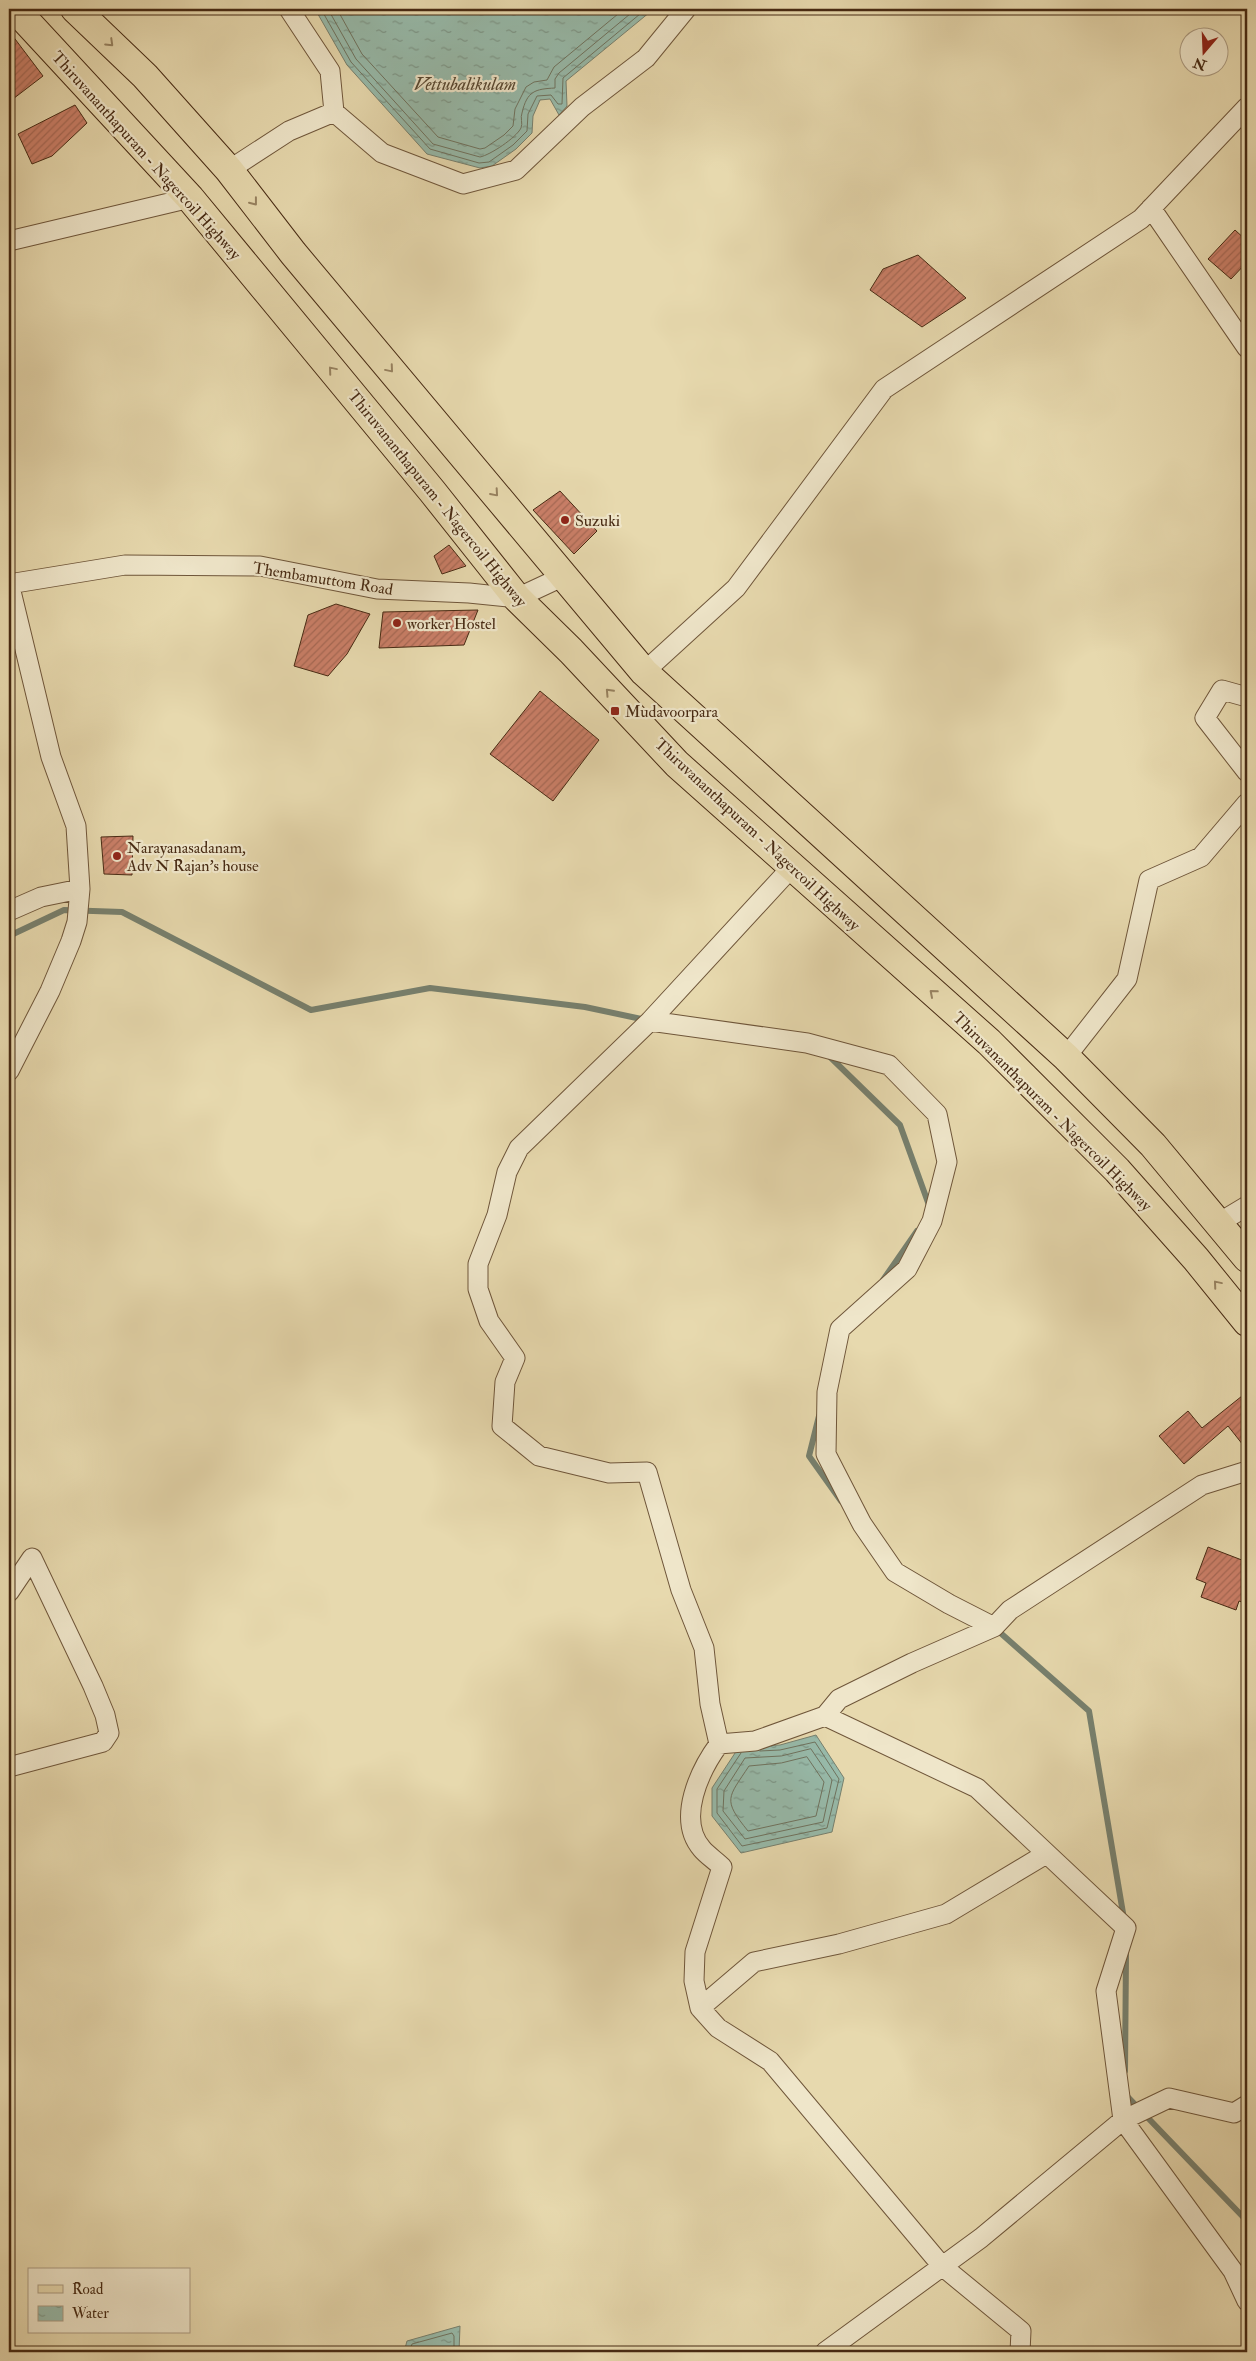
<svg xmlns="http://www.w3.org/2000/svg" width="1256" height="2361" viewBox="0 0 1256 2361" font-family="'IM FELL Double Pica',serif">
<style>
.water{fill:url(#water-ripples);stroke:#77806e}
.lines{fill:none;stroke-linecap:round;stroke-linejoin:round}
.shore{stroke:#6f725e;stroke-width:1}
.stream{stroke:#77806e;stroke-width:6}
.building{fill:url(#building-hatch);stroke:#472a13}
.street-casing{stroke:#6f563a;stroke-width:21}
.primary-casing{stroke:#472a13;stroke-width:30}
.street{stroke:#efe6ca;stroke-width:19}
.primary{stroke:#e7d9ae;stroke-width:28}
.oneway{stroke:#978260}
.poi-dot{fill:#8f2418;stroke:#efe6ca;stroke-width:2}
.labels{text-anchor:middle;stroke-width:4.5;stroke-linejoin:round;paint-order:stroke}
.street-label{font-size:16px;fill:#472a13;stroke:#efe6ca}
.poi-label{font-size:16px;fill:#472a13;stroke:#efe6ca;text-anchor:start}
.water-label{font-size:18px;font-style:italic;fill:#574731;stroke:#efe6ca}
</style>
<defs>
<pattern id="water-ripples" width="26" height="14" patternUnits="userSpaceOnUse" patternTransform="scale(1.25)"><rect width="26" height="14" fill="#97baaa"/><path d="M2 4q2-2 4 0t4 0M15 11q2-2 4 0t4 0" fill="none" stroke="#7d9789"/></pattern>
<pattern id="building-hatch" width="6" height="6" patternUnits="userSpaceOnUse" patternTransform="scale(1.25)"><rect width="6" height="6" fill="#ca7f68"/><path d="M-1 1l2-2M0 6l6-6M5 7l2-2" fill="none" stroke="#a66854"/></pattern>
</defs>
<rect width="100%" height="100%" fill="#e7d9ae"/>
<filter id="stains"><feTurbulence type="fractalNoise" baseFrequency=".004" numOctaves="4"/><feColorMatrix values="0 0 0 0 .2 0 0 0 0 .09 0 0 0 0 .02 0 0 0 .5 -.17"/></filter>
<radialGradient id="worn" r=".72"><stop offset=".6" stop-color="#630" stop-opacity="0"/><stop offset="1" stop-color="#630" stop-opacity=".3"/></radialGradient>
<path class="water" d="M 315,9 L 659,9 L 650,12 L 566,81 L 567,106 L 559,115 L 550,99 L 540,100 L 533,116 L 532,133 L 516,149 L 492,166 L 480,168 L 427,154 L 347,65 Z
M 816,1735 L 844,1778 L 832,1832 L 741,1853 L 712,1816 L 712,1788 L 739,1747 L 780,1745 Z
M 460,2326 L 459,2352 L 404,2352 L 407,2341 Z"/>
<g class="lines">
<path class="shore" d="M 321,9 L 351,62 L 430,149 L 479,163 L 489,162 L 513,145 L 527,131 L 528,114 L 537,96 L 551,95 L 558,104 L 562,104 L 563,78 L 646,9
M 328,9 L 356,59 L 433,144 L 480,157 C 490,155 516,138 521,128 C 523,124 520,117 522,113 C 527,91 535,89 555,88 L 555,79 L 559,73 L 636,9
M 337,9 L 362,54 L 438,137 L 480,149 L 485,148 L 504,135 L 513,126 L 515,109 L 526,87 L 534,82 L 547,80 L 554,67 L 624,9
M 811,1749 L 832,1780 L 823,1822 L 745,1839 L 723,1811 L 724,1791 L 745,1758 L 781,1756 Z
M 741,1753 L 717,1789 L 717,1813 L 742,1846 L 827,1828 L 839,1779 L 815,1742 L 780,1750 L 760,1751
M 807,1757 L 824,1782 L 816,1816 L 748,1831 C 722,1799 728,1798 749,1766 L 781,1763 Z
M 409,2352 L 412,2344 L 452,2333 L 454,2336 L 454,2352"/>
<path class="stream" d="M 673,9 L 692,12 L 702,9
M 9,936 L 64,910 L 122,912 L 311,1010 L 430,988 L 585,1007 L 646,1020
M 827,1054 L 900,1125 L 930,1208
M 883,1280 L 917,1231
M 819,1416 L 809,1456 L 841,1501
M 996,1629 L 1089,1711 L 1124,1919
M 1125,2071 L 1126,1954
M 1125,2094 L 1247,2221"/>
</g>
<path class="building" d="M 9,31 L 43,76 L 9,102 Z
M 75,105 L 87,123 L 52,156 L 32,164 L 18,134 Z
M 1235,230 L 1247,241 L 1247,262 L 1231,279 L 1208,259 Z
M 918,255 L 966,298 L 922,327 L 870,290 L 883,269 Z
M 560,491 L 597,531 L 574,554 L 533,510 Z
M 449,545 L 466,566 L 442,574 L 434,556 Z
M 336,604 L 370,614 L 347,654 L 328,676 L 294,666 L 308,615 Z
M 478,610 L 464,645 L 379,648 L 383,612 Z
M 540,691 L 599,740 L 553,801 L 490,754 Z
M 133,836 L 132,875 L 104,874 L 101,837 Z
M 1247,1392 L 1247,1450 L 1228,1426 L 1184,1464 L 1159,1436 L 1188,1411 L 1202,1428 Z
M 1208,1547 L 1247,1562 L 1247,1604 L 1239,1601 L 1236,1610 L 1201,1597 L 1206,1583 L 1196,1579 Z"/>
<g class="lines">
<defs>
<path id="street" d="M 289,9 L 330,71 L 334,112
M 229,170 L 289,131 L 334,112 L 382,153 L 463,184 L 516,170 L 582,107 L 646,58 L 686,9
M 1151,208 L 1247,348
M 9,241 L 190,198
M 9,584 L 125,565 L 260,566 L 377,589 L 469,593 L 517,598 L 562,577
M 644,672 L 736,588 L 884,389 L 1141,219 L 1247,107
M 1247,697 L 1222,690 L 1205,718 L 1247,772
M 791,868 L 650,1021 L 519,1148 L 507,1172 L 497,1215 L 478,1264 L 478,1289 L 489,1321 L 515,1358 L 505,1382 L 502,1426 L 539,1456 L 609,1473 L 647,1472 L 681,1590 L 704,1648 L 710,1704 L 719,1744 C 700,1770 676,1819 702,1849 C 707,1855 716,1861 722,1867 L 695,1952 L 694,1981 L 700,2008 L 718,2028 L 770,2061 L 942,2266 L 1021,2331 L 1020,2352
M 9,911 L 41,897 L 80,889
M 650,1021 L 807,1043 L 889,1065 L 937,1114 L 947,1162 L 932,1221 L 907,1269 L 840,1329 L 827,1392 L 826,1454 L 862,1524 L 895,1572 L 949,1604 L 994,1627
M 1066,1057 L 1127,979 L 1149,880 L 1201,857 L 1247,803
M 9,1071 L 50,991 L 71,941 L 77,922 L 80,889 L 76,826 L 51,757 L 9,583
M 1217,1224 L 1247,1206
M 9,1592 L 32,1558 L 93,1686 L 105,1715 L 109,1733 L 103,1742 L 9,1767
M 825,1716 L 977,1788 L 1126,1928 L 1106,1991 L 1123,2120 L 1233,2271 L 1247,2301
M 719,1744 L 755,1741 L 825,1716 L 839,1699 L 912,1663 L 994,1627 L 1010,1610 L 1202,1485 L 1247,1471
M 700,2008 L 754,1962 L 839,1944 L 946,1914 L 1046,1854
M 825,2352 L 981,2238 L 1123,2120 L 1169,2098 L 1234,2113 L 1247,2105"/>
<path id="primary" d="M 15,9 L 190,198 L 432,491 L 517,598 L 571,651 L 677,764 L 989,1042 L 1117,1170 L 1196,1259 L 1247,1322
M 75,9 L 145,76 L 229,170 L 293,253 L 644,672 L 1066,1057 L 1153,1145 L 1247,1258"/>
</defs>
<use href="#street" class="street-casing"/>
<use href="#primary" class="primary-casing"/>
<use href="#street" class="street"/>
<use href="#primary" class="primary"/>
</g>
<defs><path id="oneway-chevron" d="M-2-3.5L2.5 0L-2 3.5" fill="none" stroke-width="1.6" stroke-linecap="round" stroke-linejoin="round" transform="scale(1.25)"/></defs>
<g class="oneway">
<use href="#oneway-chevron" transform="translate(110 43) rotate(44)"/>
<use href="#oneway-chevron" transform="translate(254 202) rotate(52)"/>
<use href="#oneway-chevron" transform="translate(390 369) rotate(50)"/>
<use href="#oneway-chevron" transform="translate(332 370) rotate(-130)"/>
<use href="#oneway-chevron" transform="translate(495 493) rotate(49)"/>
<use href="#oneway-chevron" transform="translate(609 692) rotate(-133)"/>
<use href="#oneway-chevron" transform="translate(933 993) rotate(-139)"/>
<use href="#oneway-chevron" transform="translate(1217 1284) rotate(-130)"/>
</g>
<g class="poi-dot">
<circle cx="565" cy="520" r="5"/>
<circle cx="397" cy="623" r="5"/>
<rect x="610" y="706" width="10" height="10" rx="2.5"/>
<circle cx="117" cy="856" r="5"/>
</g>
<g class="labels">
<g class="street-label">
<text transform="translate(147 155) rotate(48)" y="6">Thiruvananthapuram - Nagercoil Highway</text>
<text transform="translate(438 498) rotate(51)" y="6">Thiruvananthapuram - Nagercoil Highway</text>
<text transform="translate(323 578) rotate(9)" y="6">Thembamuttom Road</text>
<text transform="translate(758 834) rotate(43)" y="6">Thiruvananthapuram - Nagercoil Highway</text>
<text transform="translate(1053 1111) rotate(45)" y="6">Thiruvananthapuram - Nagercoil Highway</text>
</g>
<g class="poi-label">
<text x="575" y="526">Suzuki</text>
<text x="407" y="629">worker Hostel</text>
<text x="625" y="717">Mudavoorpara</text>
<text x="127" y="853">Narayanasadanam,<tspan x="127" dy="18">Adv N Rajan's house</tspan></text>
</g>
<g class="water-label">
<text x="465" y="90">Vettubalikulam</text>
</g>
</g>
<rect width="1256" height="2361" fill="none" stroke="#e7d9ae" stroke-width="30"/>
<rect x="10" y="10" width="1236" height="2341" fill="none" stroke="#472a13" stroke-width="2.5"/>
<rect x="15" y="15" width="1226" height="2331" fill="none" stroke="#472a13"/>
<rect x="28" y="2268" width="162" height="65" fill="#efe6ca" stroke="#ac9b81"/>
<rect x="38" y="2285" width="25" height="8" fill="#e7d9ae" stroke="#ac9b81"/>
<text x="72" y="2294" font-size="15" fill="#472a13">Road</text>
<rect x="38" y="2306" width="25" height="15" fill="url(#water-ripples)" stroke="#ac9b81"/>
<text x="72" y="2318" font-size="15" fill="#472a13">Water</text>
<g transform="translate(1204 52) rotate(199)"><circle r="24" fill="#efe6ca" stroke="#ac9b81"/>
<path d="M0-4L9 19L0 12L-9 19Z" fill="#8f2418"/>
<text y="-8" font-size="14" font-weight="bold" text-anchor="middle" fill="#472a13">N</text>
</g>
<rect width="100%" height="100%" filter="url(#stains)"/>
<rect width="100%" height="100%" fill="url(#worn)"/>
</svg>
